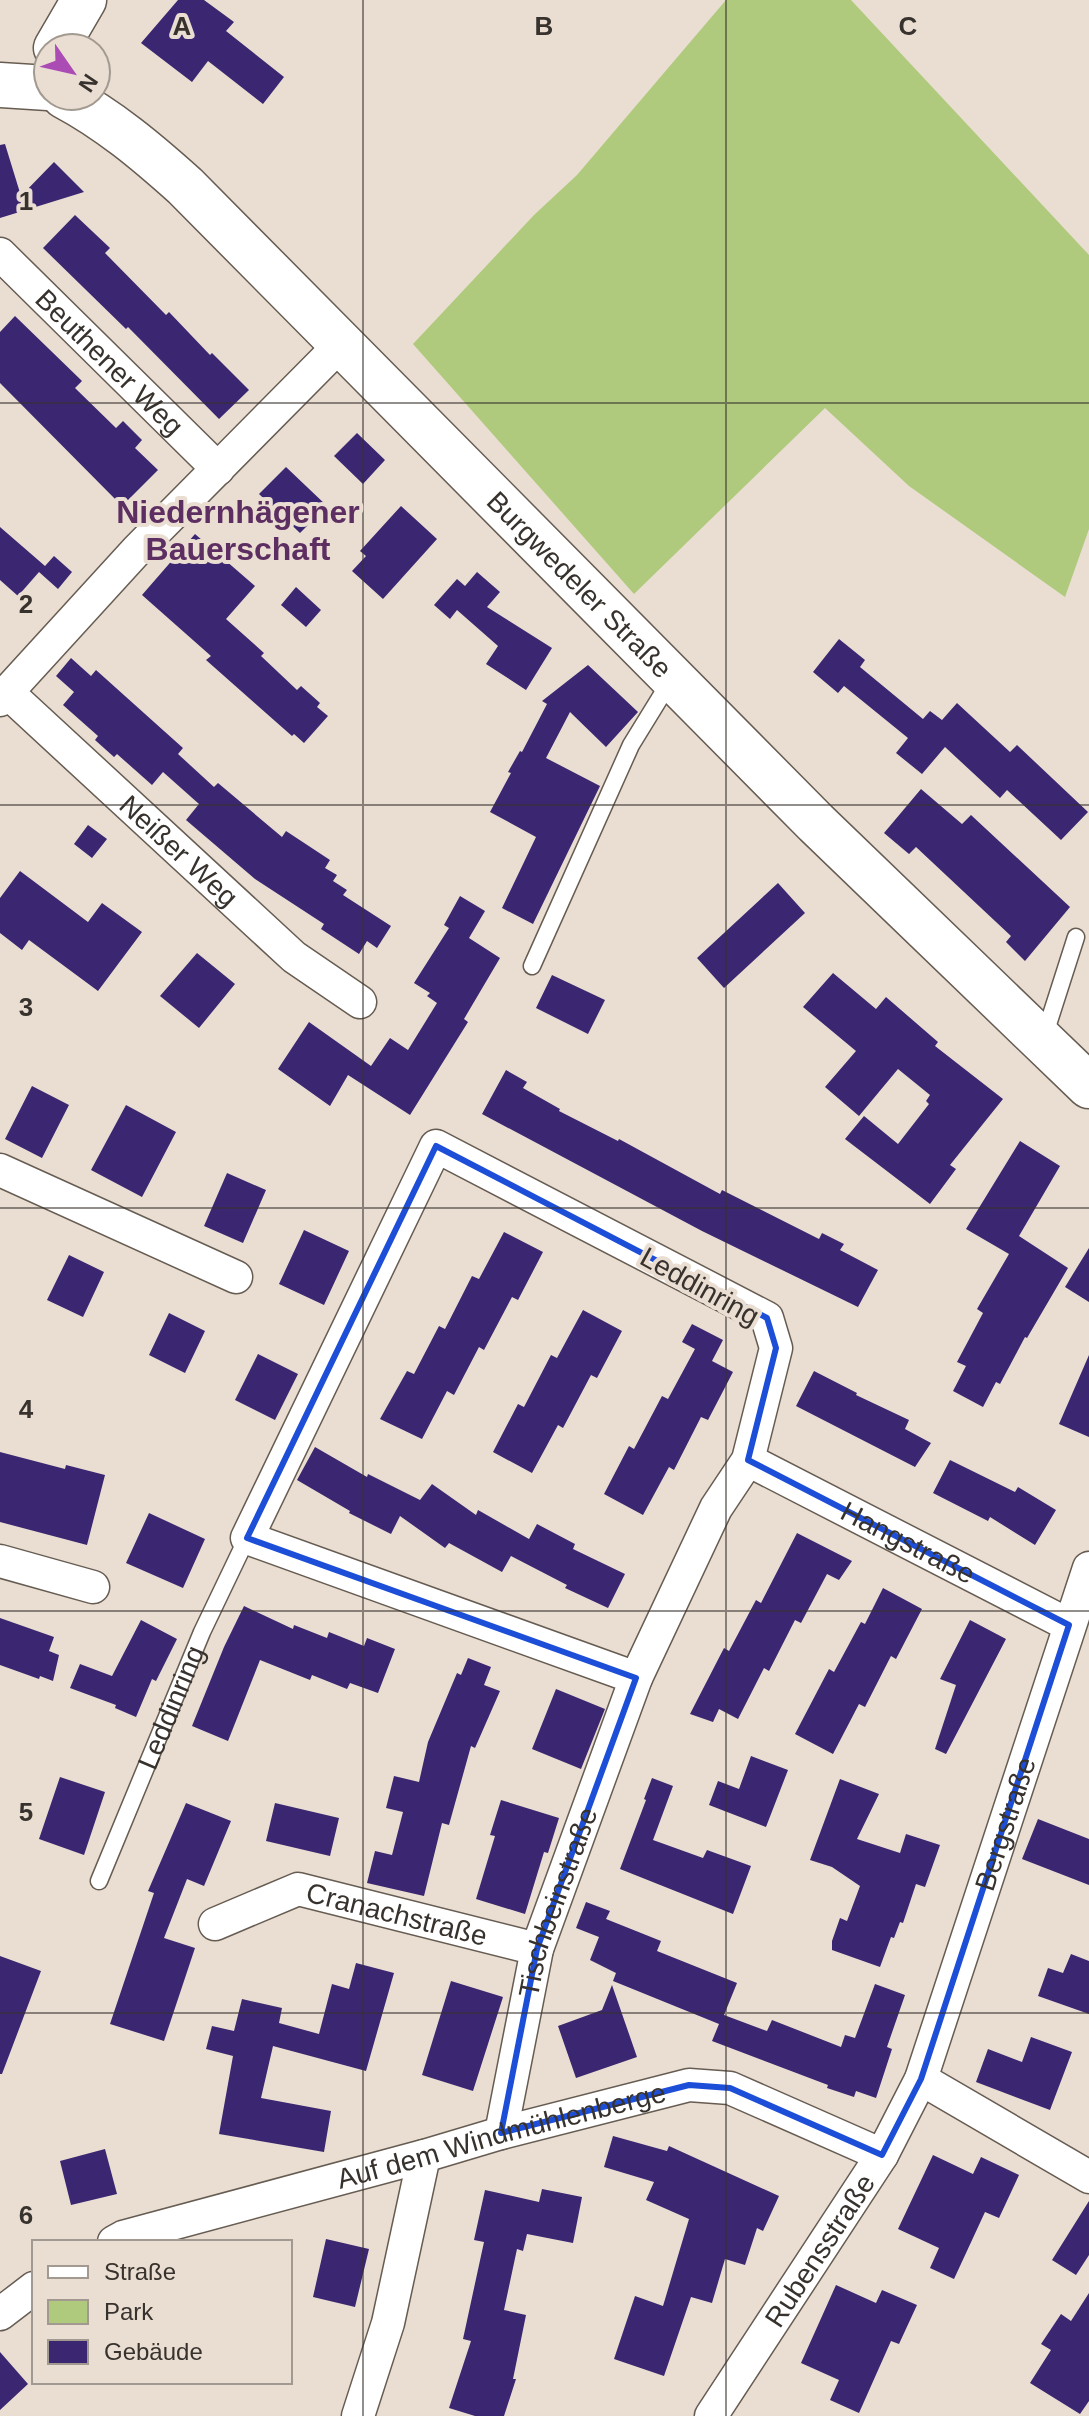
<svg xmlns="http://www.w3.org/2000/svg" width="1089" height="2416" viewBox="0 0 1089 2416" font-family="Helvetica,sans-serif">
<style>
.green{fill:#afca7c}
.building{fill:#3b2671}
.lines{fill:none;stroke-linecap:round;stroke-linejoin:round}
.lane-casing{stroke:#665c52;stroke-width:19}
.street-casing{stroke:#665c52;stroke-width:35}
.secondary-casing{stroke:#665c52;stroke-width:47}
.lane{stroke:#fff;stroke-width:16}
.street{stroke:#fff;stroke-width:32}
.secondary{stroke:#fff;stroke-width:44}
.marked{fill:none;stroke:#1d4ed8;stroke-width:6;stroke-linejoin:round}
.grid{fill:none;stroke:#37322d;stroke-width:2;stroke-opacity:0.55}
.labels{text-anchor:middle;stroke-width:8;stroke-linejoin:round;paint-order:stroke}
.street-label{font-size:28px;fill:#37322d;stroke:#eaded2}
.quarter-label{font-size:32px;font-weight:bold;fill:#5d2e61;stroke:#eaded2}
.grid-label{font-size:26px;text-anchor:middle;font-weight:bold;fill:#37322d;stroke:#eaded2;stroke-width:8;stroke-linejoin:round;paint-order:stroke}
</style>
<rect width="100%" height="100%" fill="#eaded2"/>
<path class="green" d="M 726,0 L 851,0 L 1089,255 L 1089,529 L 1065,597 L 909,486 L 825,408 L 634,594 L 413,344 L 534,215 L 577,175 Z"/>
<path class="building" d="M 178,0 L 204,0 L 234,22 L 226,31 L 284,77 L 263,104 L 208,61 L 192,82 L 141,43 Z
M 5,144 L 21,196 L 54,162 L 84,192 L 0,218 L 0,145 Z
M 75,215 L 110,248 L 105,253 L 166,315 L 169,312 L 210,355 L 212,353 L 249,390 L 219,419 L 128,327 L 126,329 L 43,248 Z
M 15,316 L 82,381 L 75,388 L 116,428 L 123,421 L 142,440 L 135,448 L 158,470 L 122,506 L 0,383 L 0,332 Z
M 357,433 L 385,460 L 363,484 L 334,456 Z
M 286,467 L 327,506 L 300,533 L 259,494 Z
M 401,506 L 437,539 L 383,599 L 352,571 L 366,556 L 360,551 Z
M 0,527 L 45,566 L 54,556 L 72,572 L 58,589 L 39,572 L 18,596 L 0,580 Z
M 195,534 L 255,586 L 226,619 L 264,653 L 261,656 L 297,690 L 301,686 L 320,703 L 317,707 L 328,716 L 304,743 L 294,734 L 292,736 L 206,660 L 211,656 L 142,595 Z
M 477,572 L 500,592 L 487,607 L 552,648 L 526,690 L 486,664 L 498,646 L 457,610 L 450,619 L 434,605 L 457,579 L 465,586 Z
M 296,587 L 321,610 L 306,627 L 281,605 Z
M 839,639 L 865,660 L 860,667 L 923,719 L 930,711 L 942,720 L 957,703 L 1010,752 L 1017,745 L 1088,812 L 1061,840 L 1007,790 L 1000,798 L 945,747 L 922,774 L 896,753 L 908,738 L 844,686 L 838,693 L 813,672 Z
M 71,658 L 91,676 L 96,670 L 164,731 L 183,748 L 178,754 L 214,787 L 218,783 L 282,837 L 286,831 L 330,860 L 325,868 L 337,875 L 333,881 L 347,890 L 343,895 L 391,926 L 377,948 L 367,941 L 359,954 L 321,929 L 324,924 L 255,879 L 186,820 L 199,804 L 163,772 L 152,785 L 117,754 L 114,757 L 95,740 L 98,736 L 63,705 L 74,692 L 56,676 Z
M 588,665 L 638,712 L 606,747 L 570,712 L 546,758 L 600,786 L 533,924 L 502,908 L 536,837 L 490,812 L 511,773 L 508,772 L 520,751 L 522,752 L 547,704 L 542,701 Z
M 921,789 L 962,824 L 971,815 L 1070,907 L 1025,961 L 1006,942 L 1011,936 L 916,847 L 909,854 L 884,833 Z
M 88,825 L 107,839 L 92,858 L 74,844 Z
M 20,871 L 88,922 L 102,903 L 142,932 L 98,991 L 29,940 L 22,950 L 0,933 L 0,898 Z
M 778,883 L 805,913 L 724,988 L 697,958 Z
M 460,896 L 485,911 L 469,938 L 500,958 L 464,1019 L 468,1022 L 410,1115 L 348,1075 L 330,1106 L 278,1069 L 309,1022 L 371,1066 L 390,1038 L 408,1050 L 437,1003 L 427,996 L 430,993 L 414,983 L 449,928 L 444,925 Z
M 197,953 L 235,984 L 199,1028 L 160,996 Z
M 833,973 L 876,1009 L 886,997 L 938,1042 L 935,1046 L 1003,1099 L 950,1165 L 956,1169 L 930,1204 L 845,1139 L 864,1116 L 898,1144 L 929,1104 L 926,1101 L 930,1095 L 898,1069 L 859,1116 L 825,1087 L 856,1051 L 803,1007 Z
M 552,975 L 605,1000 L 588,1034 L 536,1008 Z
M 506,1070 L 527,1082 L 523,1088 L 560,1109 L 559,1111 L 618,1141 L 619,1139 L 720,1194 L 722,1190 L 819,1239 L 822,1233 L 844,1244 L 840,1250 L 878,1270 L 858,1307 L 702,1231 L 482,1114 Z
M 32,1086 L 69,1105 L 42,1158 L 5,1139 Z
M 126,1105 L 176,1132 L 142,1197 L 91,1170 Z
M 1020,1141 L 1060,1166 L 1019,1236 L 1068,1268 L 1027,1338 L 1025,1337 L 1000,1384 L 996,1382 L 983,1407 L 953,1391 L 966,1366 L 957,1362 L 983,1313 L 977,1309 L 1009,1254 L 966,1229 Z
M 227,1173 L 266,1190 L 243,1243 L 204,1226 Z
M 304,1230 L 349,1251 L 324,1305 L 279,1284 Z
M 504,1232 L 543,1252 L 518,1300 L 512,1297 L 484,1350 L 479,1347 L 454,1395 L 447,1391 L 422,1439 L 380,1419 L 407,1371 L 414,1374 L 439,1326 L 445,1329 L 472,1276 L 479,1279 Z
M 1089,1248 L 1089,1302 L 1065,1287 Z
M 69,1255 L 104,1272 L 83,1317 L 47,1300 Z
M 583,1310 L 622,1331 L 597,1378 L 591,1375 L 563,1428 L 558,1425 L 532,1473 L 493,1452 L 518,1404 L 524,1407 L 551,1355 L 557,1358 Z
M 169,1313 L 205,1331 L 185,1373 L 149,1355 Z
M 692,1324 L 723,1340 L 712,1361 L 733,1372 L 708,1420 L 701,1417 L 674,1470 L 669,1467 L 643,1515 L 604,1494 L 629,1446 L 634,1449 L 662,1396 L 668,1399 L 695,1349 L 682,1342 Z
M 258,1354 L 298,1374 L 275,1420 L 235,1400 Z
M 1089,1355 L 1089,1437 L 1059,1424 Z
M 814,1371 L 857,1393 L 856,1395 L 909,1420 L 905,1429 L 931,1443 L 915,1467 L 796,1406 Z
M 315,1447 L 367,1477 L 368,1474 L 420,1500 L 432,1484 L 476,1515 L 478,1510 L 529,1539 L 537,1524 L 575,1544 L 573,1549 L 625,1574 L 608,1608 L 565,1588 L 567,1585 L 511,1556 L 502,1572 L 449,1543 L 445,1548 L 400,1516 L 391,1534 L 349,1513 L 350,1511 L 297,1480 Z
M 0,1452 L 65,1469 L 66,1465 L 105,1475 L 87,1545 L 0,1522 Z
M 950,1460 L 1015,1492 L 1018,1487 L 1056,1510 L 1035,1545 L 990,1517 L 988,1521 L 933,1493 Z
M 149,1513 L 205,1539 L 183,1588 L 126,1563 Z
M 797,1533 L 852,1561 L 839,1580 L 827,1574 L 801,1623 L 795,1620 L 769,1671 L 764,1668 L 738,1719 L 719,1709 L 713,1722 L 690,1714 L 724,1648 L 729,1651 L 756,1600 L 761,1603 Z
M 883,1588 L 922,1609 L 896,1659 L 891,1656 L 865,1707 L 859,1704 L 833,1754 L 795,1734 L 829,1669 L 834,1672 L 861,1622 L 865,1624 Z
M 244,1606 L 293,1629 L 294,1625 L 327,1638 L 329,1632 L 364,1646 L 367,1638 L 395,1649 L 378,1693 L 350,1683 L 347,1689 L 312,1675 L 310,1680 L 260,1660 L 228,1741 L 192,1726 L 224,1647 Z
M 0,1618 L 54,1637 L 49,1651 L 59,1655 L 53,1681 L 40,1676 L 39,1679 L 0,1665 Z
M 141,1620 L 177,1639 L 156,1681 L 152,1679 L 136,1717 L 115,1708 L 116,1705 L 70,1688 L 80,1664 L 112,1676 Z
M 970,1620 L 1006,1639 L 946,1754 L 935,1749 L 956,1685 L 940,1679 Z
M 468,1658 L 491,1667 L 484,1685 L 500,1691 L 475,1748 L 471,1746 L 449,1825 L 442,1823 L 424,1896 L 367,1883 L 375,1851 L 392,1855 L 403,1812 L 386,1808 L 394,1776 L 419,1782 L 428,1742 L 457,1673 L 461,1675 Z
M 556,1689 L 605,1709 L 581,1769 L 532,1749 Z
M 751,1756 L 788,1770 L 766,1827 L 709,1805 L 718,1781 L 739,1789 Z
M 60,1777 L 105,1792 L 84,1855 L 39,1839 Z
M 652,1778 L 673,1786 L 653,1840 L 703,1858 L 707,1850 L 751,1866 L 733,1914 L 620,1869 L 646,1800 L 644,1799 Z
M 840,1779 L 879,1794 L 857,1839 L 900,1853 L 906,1834 L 940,1845 L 925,1887 L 916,1884 L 903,1923 L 900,1922 L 894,1938 L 891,1937 L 880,1967 L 832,1950 L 832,1941 L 840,1918 L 847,1921 L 860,1886 L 832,1867 L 810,1860 Z
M 501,1800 L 559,1818 L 548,1853 L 544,1852 L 525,1914 L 476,1899 L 495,1836 L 490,1835 Z
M 186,1803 L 231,1821 L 204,1886 L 187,1879 L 164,1938 L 195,1948 L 164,2041 L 110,2024 L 154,1893 L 148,1891 Z
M 275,1803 L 339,1818 L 330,1856 L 266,1841 Z
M 1038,1819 L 1089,1839 L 1089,1885 L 1022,1859 Z
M 586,1902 L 610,1911 L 606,1919 L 661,1941 L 657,1951 L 737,1983 L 724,2015 L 767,2031 L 772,2020 L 841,2047 L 845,2035 L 855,2038 L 875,1984 L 905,1995 L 887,2047 L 892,2049 L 876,2098 L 856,2091 L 854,2097 L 827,2088 L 828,2085 L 712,2041 L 719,2024 L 613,1981 L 616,1973 L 590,1960 L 599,1937 L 576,1928 Z
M 1071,1954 L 1089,1961 L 1089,2014 L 1038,1996 L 1048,1968 L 1063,1973 Z
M 0,1956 L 41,1971 L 2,2074 L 0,2074 Z
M 356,1963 L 394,1973 L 366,2071 L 273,2046 L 261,2098 L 331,2111 L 324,2152 L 219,2134 L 233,2056 L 206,2049 L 212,2026 L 234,2031 L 242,1999 L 282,2008 L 279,2023 L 319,2034 L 332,1984 L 349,1989 Z
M 451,1981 L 503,1997 L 473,2091 L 422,2075 Z
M 612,1985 L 637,2057 L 576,2078 L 558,2026 L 602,2010 Z
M 1031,2037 L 1072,2052 L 1050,2110 L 976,2082 L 988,2049 L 1022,2062 Z
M 613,2136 L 667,2151 L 669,2146 L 779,2196 L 763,2231 L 757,2228 L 745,2265 L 725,2259 L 712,2303 L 691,2297 L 664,2376 L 614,2359 L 635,2296 L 663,2306 L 689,2219 L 646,2200 L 654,2182 L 604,2167 Z
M 105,2149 L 117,2194 L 71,2205 L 60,2161 Z
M 933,2155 L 973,2174 L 981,2157 L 1019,2175 L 999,2218 L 985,2212 L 954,2279 L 930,2268 L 939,2248 L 898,2229 Z
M 542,2189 L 582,2197 L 573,2243 L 527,2234 L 523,2251 L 517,2249 L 504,2310 L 526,2315 L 513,2379 L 516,2379 L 504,2416 L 475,2416 L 449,2408 L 471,2341 L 463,2339 L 484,2242 L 474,2240 L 485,2190 L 539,2202 Z
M 1089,2201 L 1089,2255 L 1076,2275 L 1052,2260 Z
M 326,2239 L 369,2249 L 355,2307 L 313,2297 Z
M 836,2285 L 876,2303 L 882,2290 L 917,2305 L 899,2344 L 891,2341 L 859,2413 L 830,2400 L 839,2380 L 801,2363 Z
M 1089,2293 L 1089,2401 L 1080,2414 L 1030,2383 L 1051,2350 L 1041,2344 L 1061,2314 L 1071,2321 Z
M 0,2352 L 28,2384 L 0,2410 Z"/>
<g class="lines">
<defs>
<g id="lane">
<path d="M 532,966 L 631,745 L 671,680"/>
<path d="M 1044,1037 L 1076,937"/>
<path id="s1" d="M 99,1881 L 202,1632 L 247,1538"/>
</g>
<g id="street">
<path id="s2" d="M 0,254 L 218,469"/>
<path id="s3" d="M 7,692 L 294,957 L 360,1002"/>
<path d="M 0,700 L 137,550 L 340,345"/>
<path d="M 436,1146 L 767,1318 L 776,1348 L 748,1460 L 716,1508 L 636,1678 L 247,1538 Z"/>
<path d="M 0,1170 L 236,1277"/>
<path id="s4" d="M 748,1460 L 1069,1625"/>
<path d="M 0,1561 L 93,1587"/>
<path id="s5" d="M 215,1924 L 298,1889 L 537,1949"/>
<path d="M 921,2079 L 1089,2177"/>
<path id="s6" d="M 501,2133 L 537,1949 L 636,1678"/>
<path id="s7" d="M 114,2242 L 123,2237 L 424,2156 L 501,2133 L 689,2085 L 730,2088 L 882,2155"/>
<path d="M 0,2314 L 34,2288"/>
<path d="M 358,2416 L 388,2323 L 424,2156"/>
<path id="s8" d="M 711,2416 L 882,2155 L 921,2079 L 1089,1568"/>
</g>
<g id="secondary">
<path d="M 56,48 L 84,0"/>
<path d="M 0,85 L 48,88"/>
<path id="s9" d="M 64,96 C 109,120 146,151 185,186 L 816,823 L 1089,1086"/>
</g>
</defs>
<use href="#lane" class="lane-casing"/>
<use href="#street" class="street-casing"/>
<use href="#secondary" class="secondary-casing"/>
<use href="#lane" class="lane"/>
<use href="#street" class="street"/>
<use href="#secondary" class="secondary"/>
</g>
<path class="marked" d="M 436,1146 L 767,1318 L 776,1348 L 748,1460 L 1069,1625 L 921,2079 L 882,2155 L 730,2088 L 689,2085 L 501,2133 L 537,1949 L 636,1678 L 247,1538 Z"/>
<path class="grid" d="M 363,0 L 363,2416M 726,0 L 726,2416M 0,403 L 1089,403M 0,805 L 1089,805M 0,1208 L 1089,1208M 0,1611 L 1089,1611M 0,2013 L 1089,2013"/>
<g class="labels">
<g class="street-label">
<text dy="10" stroke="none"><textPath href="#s2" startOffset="154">Beuthener Weg</textPath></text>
<text dy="10" stroke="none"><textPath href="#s9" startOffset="712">Burgwedeler Straße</textPath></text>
<text dy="10" stroke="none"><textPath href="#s3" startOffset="234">Neißer Weg</textPath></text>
<text transform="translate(700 1286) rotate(29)" y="10">Leddinring</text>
<text dy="10" stroke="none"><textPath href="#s4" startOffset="180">Hangstraße</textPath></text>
<text dy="10" stroke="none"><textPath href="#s1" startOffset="188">Leddinring</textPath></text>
<text dy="10" stroke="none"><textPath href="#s8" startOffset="666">Bergstraße</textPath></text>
<text dy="10" stroke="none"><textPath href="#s6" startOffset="238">Tischbeinstraße</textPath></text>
<text dy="10" stroke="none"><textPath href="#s5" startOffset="192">Cranachstraße</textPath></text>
<text dy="10" stroke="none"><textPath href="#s7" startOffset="402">Auf dem Windmühlenberge</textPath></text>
<text dy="10" stroke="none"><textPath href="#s8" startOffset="198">Rubensstraße</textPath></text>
</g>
<g class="quarter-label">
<text x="238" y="523">Niedernhägener<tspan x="238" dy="37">Bauerschaft</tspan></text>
</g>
</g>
<g class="grid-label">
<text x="182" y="35">A</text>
<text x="544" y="35">B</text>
<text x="908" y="35">C</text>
<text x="26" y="210">1</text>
<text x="26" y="613">2</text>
<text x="26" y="1016">3</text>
<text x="26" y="1418">4</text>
<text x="26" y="1821">5</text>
<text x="26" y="2224">6</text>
</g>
<rect x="32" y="2240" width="260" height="144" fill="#eaded2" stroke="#a29990" stroke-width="2"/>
<rect x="48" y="2266" width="40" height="12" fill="#ffffff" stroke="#a29990" stroke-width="2"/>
<text x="104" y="2280" font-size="24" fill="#37322d">Straße</text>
<rect x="48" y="2300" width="40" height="24" fill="#afca7c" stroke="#a29990" stroke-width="2"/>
<text x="104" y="2320" font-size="24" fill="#37322d">Park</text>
<rect x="48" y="2340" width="40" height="24" fill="#3b2671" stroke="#a29990" stroke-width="2"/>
<text x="104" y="2360" font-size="24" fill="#37322d">Gebäude</text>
<g transform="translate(72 72) rotate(124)"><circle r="38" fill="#eaded2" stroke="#a29990" stroke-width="2"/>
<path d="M0-6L14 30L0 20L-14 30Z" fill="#ab4cb5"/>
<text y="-12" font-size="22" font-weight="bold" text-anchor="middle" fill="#37322d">N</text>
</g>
</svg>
